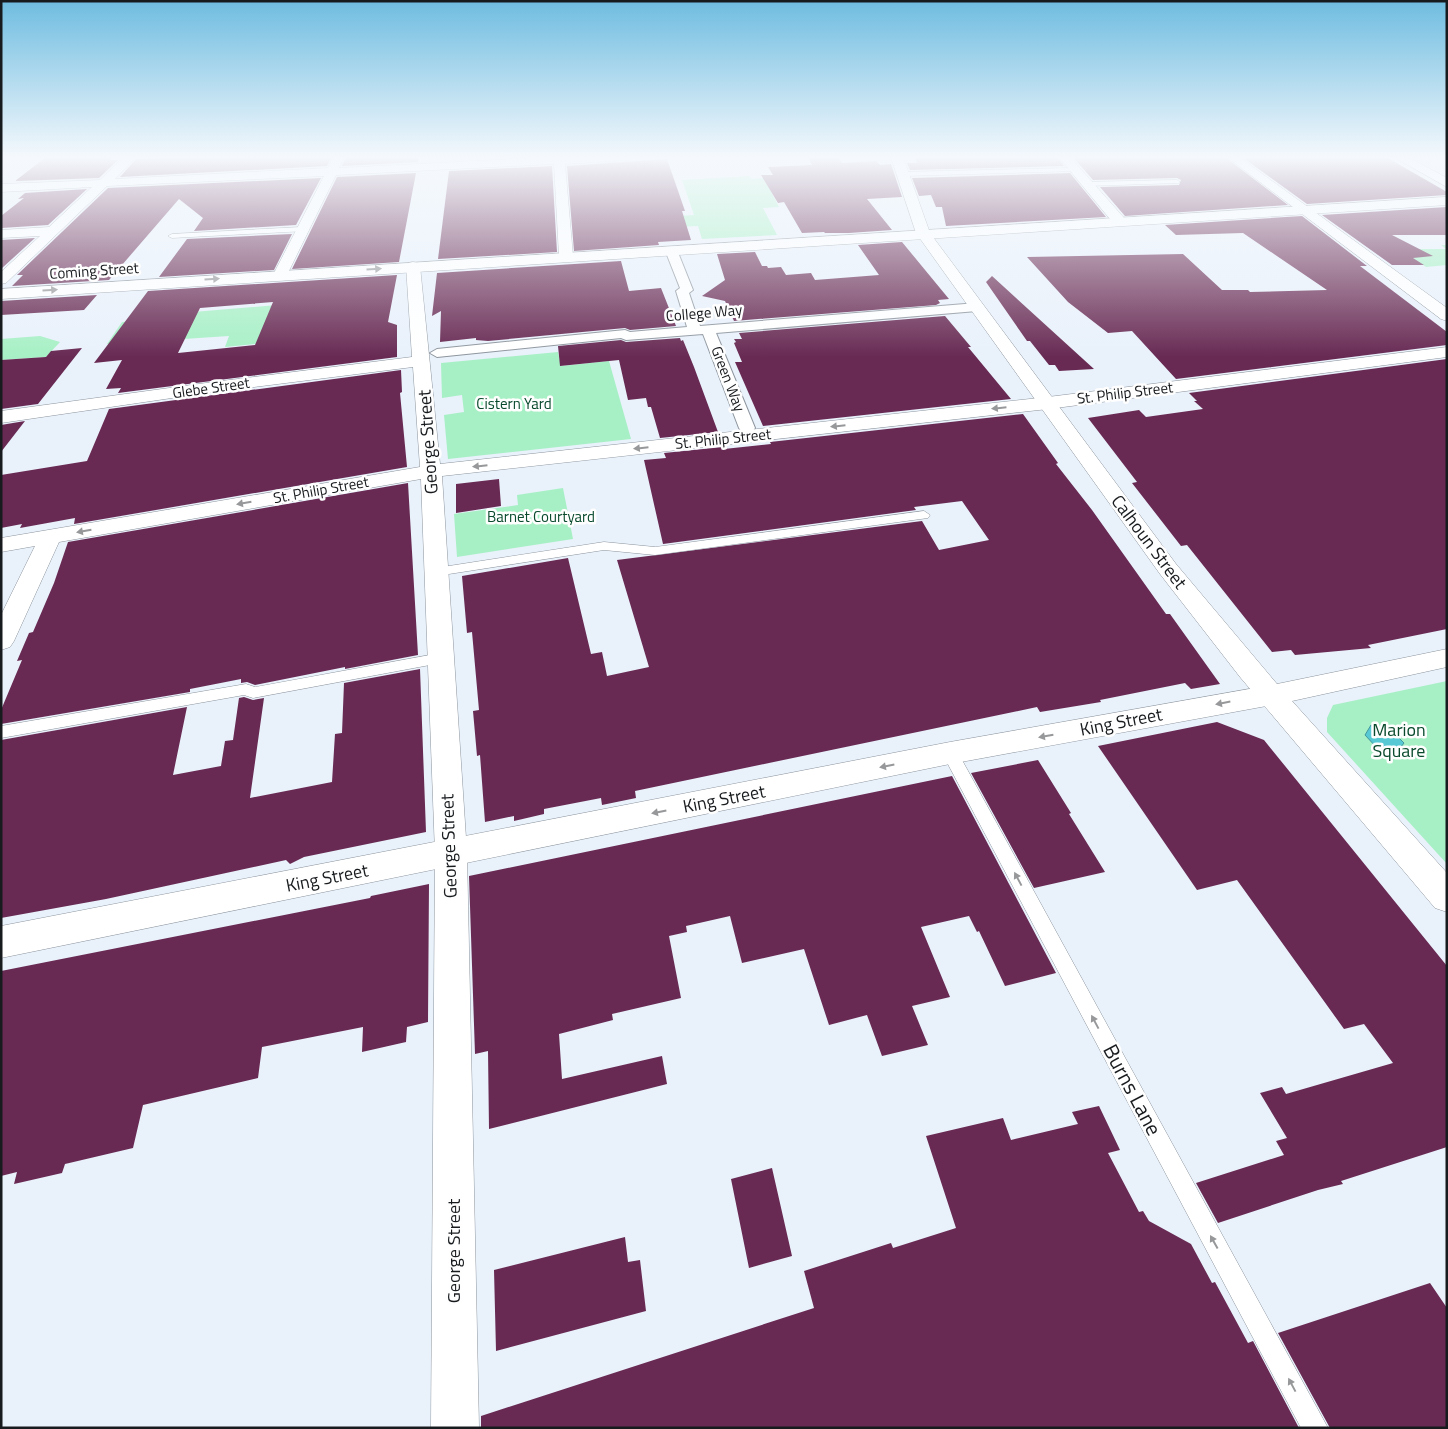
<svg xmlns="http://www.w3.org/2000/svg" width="1448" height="1429" viewBox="0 0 1448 1429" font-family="'Titillium Web',sans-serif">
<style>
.green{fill:#a7f0c5}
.water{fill:#57c9d4;stroke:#44959d}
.building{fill:#682a53;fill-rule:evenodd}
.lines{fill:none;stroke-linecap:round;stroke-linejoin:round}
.service-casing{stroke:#8d959d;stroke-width:1}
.pedestrian-casing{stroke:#8d959d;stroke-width:2}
.minor-casing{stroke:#8d959d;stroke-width:1}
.tertiary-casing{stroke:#8d959d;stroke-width:1}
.primary-casing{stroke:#8d959d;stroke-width:1}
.service{fill:#fff;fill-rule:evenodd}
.pedestrian{fill:#fff;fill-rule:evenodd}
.minor{fill:#fff;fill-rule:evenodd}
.tertiary{fill:#fff;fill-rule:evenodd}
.primary{fill:#fff;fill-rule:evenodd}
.oneway{fill:#97989a}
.labels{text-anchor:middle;stroke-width:5;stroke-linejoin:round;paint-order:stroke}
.far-street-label{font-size:15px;fill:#181b1e;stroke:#fefefe}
.far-park-label{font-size:15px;fill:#094a2d;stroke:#fefefe}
.street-label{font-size:18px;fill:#181b1e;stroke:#fefefe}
.park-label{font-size:18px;fill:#094a2d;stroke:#fefefe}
.near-street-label{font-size:21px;fill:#181b1e;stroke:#fefefe}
</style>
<rect width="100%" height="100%" fill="#e9f1fb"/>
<path class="green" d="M 750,176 L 751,179 L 764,178 L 779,207 L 763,208 L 777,235 L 702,239 L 698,226 L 659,228 L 644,218 L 694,215 L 682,180 Z
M 1441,245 L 1447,245 L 1447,265 L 1426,267 L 1397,247 L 1416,249 L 1446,249 Z
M 326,301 L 255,344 L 225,347 L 229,336 L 107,344 L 122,322 L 167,318 L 169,314 Z
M 40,336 L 60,342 L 46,357 L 1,360 L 1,339 Z
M 558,352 L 561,366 L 609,361 L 631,439 L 448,459 L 444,415 L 464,412 L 462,395 L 442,398 L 441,363 Z
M 563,488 L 573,539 L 457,557 L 454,514 L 518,505 L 517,495 Z
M 1447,681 L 1447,864 L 1327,732 L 1327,718 L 1333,705 Z"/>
<path class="water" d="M 1371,725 L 1389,728 L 1404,743 L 1397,752 L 1377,748 L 1365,735 Z"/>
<path class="building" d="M 46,157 L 114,157 L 110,160 L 118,160 L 99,178 L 15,181 Z
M 188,157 L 331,157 L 327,166 L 120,177 L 136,159 Z
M 346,157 L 419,157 L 418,162 L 342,166 Z
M 808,157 L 838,157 L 842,163 L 876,161 L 880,165 L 891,164 L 902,197 L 867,199 L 892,230 L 849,233 L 825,233 L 824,232 L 802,233 L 784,202 L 778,203 L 761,175 L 773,175 L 768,167 L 812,165 Z
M 915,157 L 1057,157 L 1064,166 L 910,170 L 907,163 L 917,163 Z
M 1073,157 L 1225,157 L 1288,205 L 1125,216 L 1100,187 L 1179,185 L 1181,180 L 1177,178 L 1093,180 Z
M 1242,157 L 1386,157 L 1447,192 L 1447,195 L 1307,204 Z
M 667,159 L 685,211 L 682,211 L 691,240 L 658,242 L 659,245 L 574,251 L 567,166 Z
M 552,166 L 557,252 L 438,259 L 449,171 Z
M 416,173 L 399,262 L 292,269 L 337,177 Z
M 1070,173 L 1106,217 L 946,226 L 942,207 L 936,207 L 931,195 L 919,196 L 912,178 Z
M 321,178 L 296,225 L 194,231 L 203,218 L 179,199 L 109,280 L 12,286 L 23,275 L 17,275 L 108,188 Z
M 87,189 L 48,225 L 1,228 L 1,216 L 24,198 L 18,199 L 25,193 Z
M 1447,207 L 1447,235 L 1392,235 L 1433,256 L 1413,258 L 1424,265 L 1392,265 L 1322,215 Z
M 1302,216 L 1367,266 L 1360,266 L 1447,332 L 1447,345 L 1176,379 L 1132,331 L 1108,333 L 1068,302 L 1027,257 L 1183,254 L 1222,290 L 1248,290 L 1250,292 L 1327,290 L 1243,233 L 1176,235 L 1165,225 Z
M 292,234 L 274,270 L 159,277 L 187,239 Z
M 35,238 L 1,269 L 1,240 Z
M 902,242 L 949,299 L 938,300 L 940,303 L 936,305 L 734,321 L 725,301 L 702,296 L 725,280 L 717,254 L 755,252 L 762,266 L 767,266 L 768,268 L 781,267 L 786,275 L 811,273 L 815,280 L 879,275 L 858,245 Z
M 621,261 L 629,291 L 661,288 L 676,326 L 630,330 L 625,328 L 488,341 L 476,340 L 476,338 L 440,342 L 441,311 L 432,316 L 437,273 Z
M 397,275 L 388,322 L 397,325 L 397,357 L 118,393 L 121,388 L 106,389 L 122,360 L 94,363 L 148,291 ZM 273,302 L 255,345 L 178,353 L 200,308 Z
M 992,276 L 1094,369 L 1059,371 L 1055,365 L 1049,365 L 1030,341 L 1027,341 L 986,282 Z
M 97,295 L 84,310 L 1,315 L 1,301 Z
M 945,316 L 971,347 L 968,347 L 1011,399 L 763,426 L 735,362 L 742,362 L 734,343 L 736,342 L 734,339 L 742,339 L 739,333 Z
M 680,338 L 681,341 L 683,340 L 694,367 L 718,432 L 660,438 L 651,407 L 648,407 L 646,398 L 628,400 L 619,360 L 560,366 L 558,346 L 621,340 L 626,342 Z
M 82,348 L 38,404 L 1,409 L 1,360 L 46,357 L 51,351 Z
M 1447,359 L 1447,629 L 1368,645 L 1371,648 L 1295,655 L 1291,650 L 1272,652 L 1187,545 L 1181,546 L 1132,483 L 1137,482 L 1088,418 L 1139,410 L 1146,417 L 1203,409 L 1194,401 L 1197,401 L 1189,393 Z
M 401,370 L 402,392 L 400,393 L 407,467 L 74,524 L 75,518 L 20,528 L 22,524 L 1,528 L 1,475 L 87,461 L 109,409 Z
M 1023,414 L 1058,463 L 1056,464 L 1092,510 L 1166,614 L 1170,614 L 1220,684 L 1191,689 L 1185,683 L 1100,700 L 1101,702 L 1040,712 L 1037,707 L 635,791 L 636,798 L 602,805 L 601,798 L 544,809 L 544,814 L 514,821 L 514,816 L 485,822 L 480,755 L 477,756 L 473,711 L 479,710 L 472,632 L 467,633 L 462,576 L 568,558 L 591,654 L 602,652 L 607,676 L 649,667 L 617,560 L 922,521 L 939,550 L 989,540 L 962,501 L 914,507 L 916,510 L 663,544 L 644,460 L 666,458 L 664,453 L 723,447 L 724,449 L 771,444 L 770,442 Z
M 25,421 L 1,452 L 1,425 Z
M 499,479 L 501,506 L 456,513 L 456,484 Z
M 408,483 L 418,655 L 345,669 L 345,667 L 255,685 L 247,682 L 241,683 L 241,679 L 190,689 L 190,692 L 1,724 L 1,710 L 22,660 L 17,661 L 29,633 L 33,632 L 54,583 L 68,542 Z
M 420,669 L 426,832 L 304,857 L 290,864 L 286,860 L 106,899 L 1,918 L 1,740 L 187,707 L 173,775 L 221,766 L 225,741 L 233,740 L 239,698 L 244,697 L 253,700 L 264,698 L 250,798 L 332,782 L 335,734 L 342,733 L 344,683 Z
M 1217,722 L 1264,740 L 1447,966 L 1447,1147 L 1341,1181 L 1343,1184 L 1318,1190 L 1218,1223 L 1196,1183 L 1284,1155 L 1276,1141 L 1287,1138 L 1260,1093 L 1282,1087 L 1286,1094 L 1393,1063 L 1364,1024 L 1344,1029 L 1237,880 L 1197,890 L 1098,746 Z
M 1038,760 L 1071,813 L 1069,814 L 1105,872 L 1034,888 L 971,773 Z
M 952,776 L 1056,973 L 1005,986 L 979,931 L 977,932 L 969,916 L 921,927 L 950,997 L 912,1006 L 928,1045 L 882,1056 L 867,1015 L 829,1025 L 804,949 L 742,963 L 730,916 L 686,926 L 687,932 L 669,936 L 681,998 L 612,1014 L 613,1020 L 559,1034 L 562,1079 L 662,1056 L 667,1084 L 489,1129 L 488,1051 L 475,1054 L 469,876 Z
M 429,884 L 428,1022 L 407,1027 L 406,1042 L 362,1052 L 363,1027 L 262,1047 L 258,1078 L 143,1105 L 133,1148 L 65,1164 L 62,1173 L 14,1184 L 17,1172 L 1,1176 L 1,971 L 370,898 L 371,896 Z
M 1099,1106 L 1120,1150 L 1108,1153 L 1139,1212 L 1143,1211 L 1149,1221 L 1191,1244 L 1212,1283 L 1215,1282 L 1248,1343 L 1253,1341 L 1299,1428 L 481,1428 L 481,1416 L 814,1308 L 804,1271 L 891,1243 L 893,1248 L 956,1228 L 926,1136 L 1003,1118 L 1011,1140 L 1078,1124 L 1072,1112 Z
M 772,1168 L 792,1256 L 749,1268 L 731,1179 Z
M 625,1237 L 628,1262 L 640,1260 L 646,1311 L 496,1351 L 494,1270 Z
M 1430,1283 L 1447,1308 L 1447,1428 L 1330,1428 L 1278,1333 Z"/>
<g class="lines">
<defs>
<path id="service" d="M 1075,168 L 1078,170 L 1077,171 L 903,176 L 900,174 L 903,172 Z
M 1177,180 L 1180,182 L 1179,183 L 1087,186 L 1084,184 L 1087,182 Z
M 303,227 L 307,229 L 306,231 L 172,238 L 168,236 L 172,234 Z
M 924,511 L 930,515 L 928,518 L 655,555 L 604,550 L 436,576 L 430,572 L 436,568 L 604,542 L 655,547 Z
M 441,653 L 446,654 L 448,658 L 446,662 L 253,698 L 244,695 L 1,738 L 1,726 L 246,684 L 255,687 Z
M 950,747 L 956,749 L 1328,1428 L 1301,1428 L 942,753 L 944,749 Z"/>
<path id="pedestrian" d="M 673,252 L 679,255 L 693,290 L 689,293 L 700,326 L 977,303 L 983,307 L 977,311 L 716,333 L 755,428 L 753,431 L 741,431 L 739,428 L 703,334 L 626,340 L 621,338 L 437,357 L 430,353 L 437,349 L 625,330 L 630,332 L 687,327 L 676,291 L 680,288 L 667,255 Z"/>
<path id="minor" d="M 124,157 L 136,157 L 115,179 L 328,168 L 333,157 L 344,157 L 339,168 L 553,157 L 634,157 L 629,160 L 565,164 L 573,256 L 566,260 L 559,256 L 554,164 L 336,175 L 287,275 L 285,278 L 275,278 L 273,275 L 324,176 L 107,186 L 6,283 L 1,284 L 1,272 L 40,236 L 1,238 L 1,230 L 49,227 L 92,187 L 1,192 L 1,184 L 100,180 Z
M 1059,157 L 1070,157 L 1125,219 L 1127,222 L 1125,225 L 1115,225 Z
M 1227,157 L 1239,157 L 1447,308 L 1447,321 L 1441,319 Z
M 1394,157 L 1408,157 L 1447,178 L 1447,187 Z
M 413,262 L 418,263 L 420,266 L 440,464 L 1048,397 L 1447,347 L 1447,357 L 1048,409 L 442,476 L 467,853 L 479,1428 L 431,1428 L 435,853 L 421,479 L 59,542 L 14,641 L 10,647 L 1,650 L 1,615 L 35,546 L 1,552 L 1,538 L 420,467 L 413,367 L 206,393 L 1,423 L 1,411 L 206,383 L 412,357 L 406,266 L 408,263 Z"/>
<path id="tertiary" d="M 1447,197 L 1447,205 L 1,299 L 1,289 Z
M 1272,685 L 1282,688 L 1285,695 L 1282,702 L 1272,705 L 950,764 L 1,958 L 1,926 L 950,742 Z"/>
<path id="primary" d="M 891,157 L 903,157 L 930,233 L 1176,564 L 1277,684 L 1447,649 L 1447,667 L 1292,701 L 1447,873 L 1447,912 L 1435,908 L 1240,677 L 1160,574 L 916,233 Z"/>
</defs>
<use href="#service" class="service-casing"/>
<use href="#pedestrian" class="pedestrian-casing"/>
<use href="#minor" class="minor-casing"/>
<use href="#tertiary" class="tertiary-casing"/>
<use href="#primary" class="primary-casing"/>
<use href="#service" class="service"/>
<use href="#pedestrian" class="pedestrian"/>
<use href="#minor" class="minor"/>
<use href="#tertiary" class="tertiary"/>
<use href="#primary" class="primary"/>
</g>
<defs><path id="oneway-solid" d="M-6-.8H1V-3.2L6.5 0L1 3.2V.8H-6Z" transform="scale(1.25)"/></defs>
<g class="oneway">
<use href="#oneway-solid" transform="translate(374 269) rotate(-4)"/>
<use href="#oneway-solid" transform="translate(212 279) rotate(-4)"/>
<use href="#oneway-solid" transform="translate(50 290) rotate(-4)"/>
<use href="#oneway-solid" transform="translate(999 408) rotate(174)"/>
<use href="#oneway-solid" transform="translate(838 426) rotate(174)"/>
<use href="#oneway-solid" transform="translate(641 448) rotate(174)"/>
<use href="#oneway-solid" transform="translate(480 466) rotate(174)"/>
<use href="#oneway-solid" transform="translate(244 503) rotate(170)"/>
<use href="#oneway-solid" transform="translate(84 531) rotate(170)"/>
<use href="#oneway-solid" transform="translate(1223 703) rotate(169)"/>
<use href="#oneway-solid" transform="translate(1046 736) rotate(170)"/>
<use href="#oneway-solid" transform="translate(887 766) rotate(169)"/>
<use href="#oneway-solid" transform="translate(659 812) rotate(169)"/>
<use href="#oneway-solid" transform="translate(1018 879) rotate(-118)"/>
<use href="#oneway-solid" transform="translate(1095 1022) rotate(-118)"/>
<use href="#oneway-solid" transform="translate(1214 1242) rotate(-119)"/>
<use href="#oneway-solid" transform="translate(1292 1385) rotate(-118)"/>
</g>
<linearGradient id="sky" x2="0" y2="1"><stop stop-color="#6ebce0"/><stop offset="0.44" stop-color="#f5f9fd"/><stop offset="1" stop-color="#f5f9fd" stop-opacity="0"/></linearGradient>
<rect width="1448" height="357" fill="url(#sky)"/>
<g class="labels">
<g class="far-street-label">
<text transform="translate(94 271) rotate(-4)" y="5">Coming Street</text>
<text transform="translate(704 313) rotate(-5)" y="5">College Way</text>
<text transform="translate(728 379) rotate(69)" y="5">Green Way</text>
<text transform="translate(211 388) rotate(-8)" y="5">Glebe Street</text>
<text transform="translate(1125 393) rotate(-7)" y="5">St. Philip Street</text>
<text transform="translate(723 439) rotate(-6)" y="5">St. Philip Street</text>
<text transform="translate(321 490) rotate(-10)" y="5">St. Philip Street</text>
</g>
<g class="far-park-label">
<text x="514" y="409">Cistern Yard</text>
<text x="541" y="522">Barnet Courtyard</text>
</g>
<g class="street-label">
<text transform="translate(428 442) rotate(-94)" y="6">George Street</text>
<text transform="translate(1149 542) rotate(53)" y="6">Calhoun Street</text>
<text transform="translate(1121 722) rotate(-11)" y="6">King Street</text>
<text transform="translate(724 799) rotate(-11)" y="6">King Street</text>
<text transform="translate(449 846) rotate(-92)" y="6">George Street</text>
<text transform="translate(327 878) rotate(-11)" y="6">King Street</text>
<text transform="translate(454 1251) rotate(-90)" y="6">George Street</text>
</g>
<g class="park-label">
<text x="1399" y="736">Marion<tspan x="1399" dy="21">Square</tspan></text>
</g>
<g class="near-street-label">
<text transform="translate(1132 1090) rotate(62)" y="7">Burns Lane</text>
</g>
</g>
<rect width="1448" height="1429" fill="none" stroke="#181b1e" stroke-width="5"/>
</svg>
